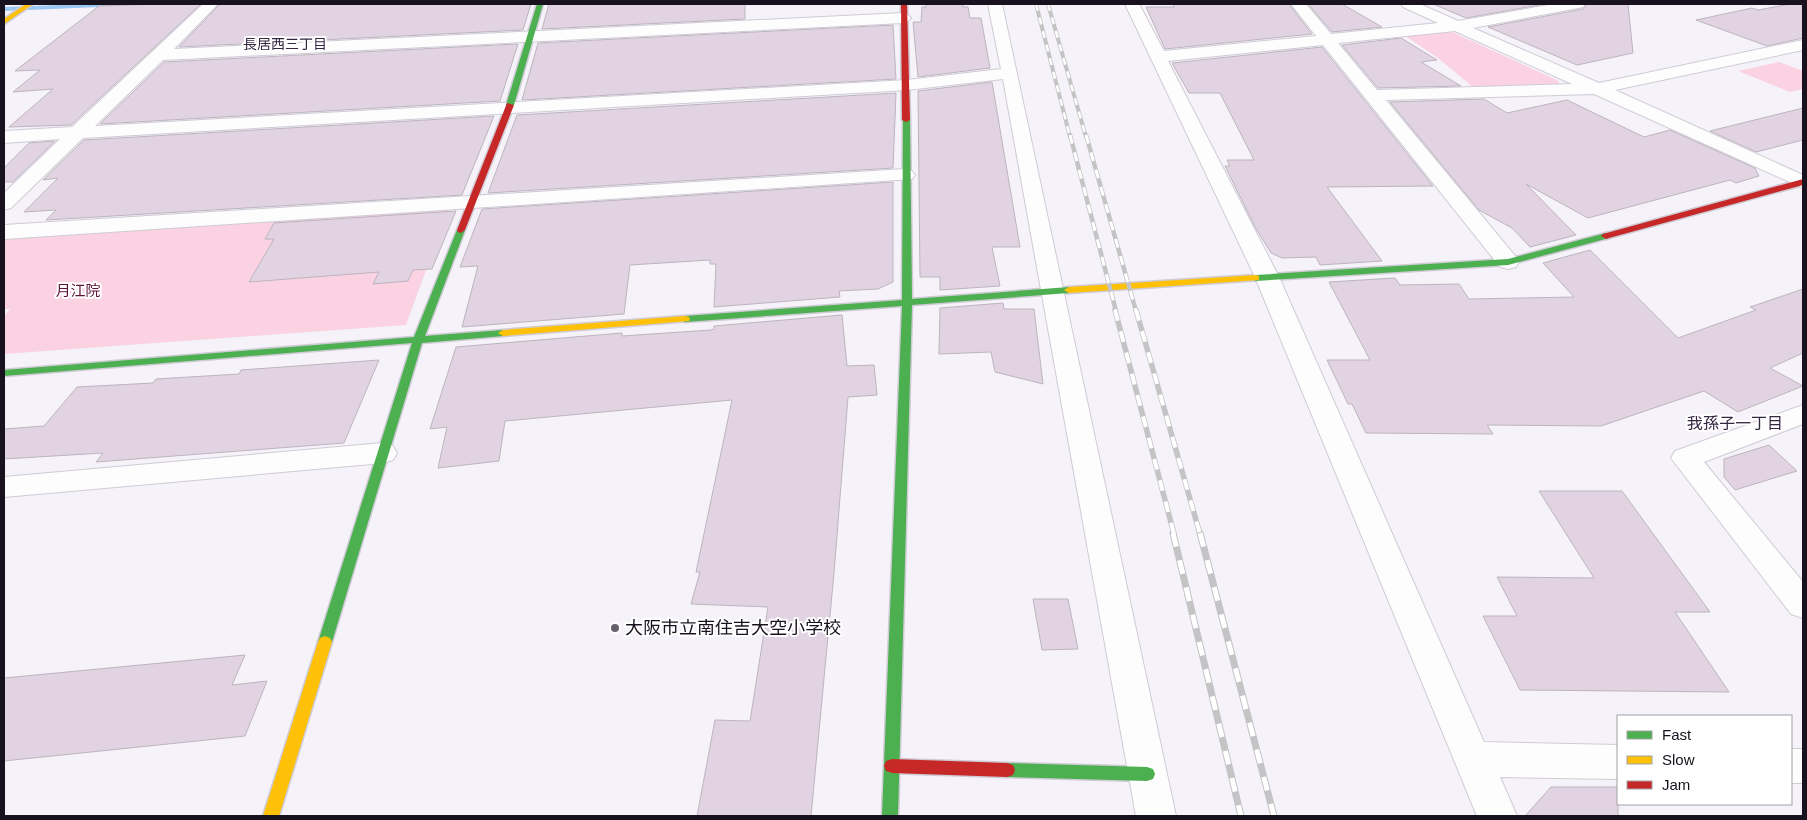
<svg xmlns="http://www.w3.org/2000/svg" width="1807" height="820" viewBox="0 0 1807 820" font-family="Arial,'Noto Sans JP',sans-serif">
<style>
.green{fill:#fad2e1}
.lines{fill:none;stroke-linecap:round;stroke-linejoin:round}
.stream{fill:#9bc7f3;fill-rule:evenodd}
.building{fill:#e1d3e2;stroke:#bcb5bd}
.street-casing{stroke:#cfcbd5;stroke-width:2}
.fast-casing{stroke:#cfcbd5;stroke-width:3}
.slow-casing{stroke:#cfcbd5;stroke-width:3}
.jam-casing{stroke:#cfcbd5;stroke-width:3}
.street{fill:#fefdfe;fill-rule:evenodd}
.fast{fill:#4caf50;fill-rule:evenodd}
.slow{fill:#ffc107;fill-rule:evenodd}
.jam{fill:#c62828;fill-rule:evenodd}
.rail-far3-casing{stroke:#c4c3c5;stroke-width:4}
.rail-far2-casing{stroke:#c4c3c5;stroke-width:4.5}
.rail-far1-casing{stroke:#c4c3c5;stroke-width:5.5}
.rail-casing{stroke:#c4c3c5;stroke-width:7}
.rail-far3{stroke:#fff;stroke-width:2.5;stroke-dasharray:7;stroke-linecap:butt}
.rail-far2{stroke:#fff;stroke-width:3;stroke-dasharray:9;stroke-linecap:butt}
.rail-far1{stroke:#fff;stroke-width:4;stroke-dasharray:11;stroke-linecap:butt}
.rail{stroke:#fff;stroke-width:5;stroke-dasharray:14;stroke-linecap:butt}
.poi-dot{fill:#65606a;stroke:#fff;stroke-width:2}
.labels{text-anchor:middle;stroke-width:4;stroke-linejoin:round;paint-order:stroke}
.far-neighbourhood-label{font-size:14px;fill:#332741;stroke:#fff}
.park-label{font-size:15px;fill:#5f1333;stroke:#fff}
.neighbourhood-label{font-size:16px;fill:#332741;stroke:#fff}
.near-poi-label{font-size:18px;fill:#17121d;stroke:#fff;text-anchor:start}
</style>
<rect width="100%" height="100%" fill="#f5f2fa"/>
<path class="green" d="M 1452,32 L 1557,80 L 1561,85 L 1474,88 L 1438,58 L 1404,35 Z
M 1779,62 L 1803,71 L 1803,89 L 1790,92 L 1738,71 Z
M 448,210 L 406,325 L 4,354 L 4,316 L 10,309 L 4,309 L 4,239 Z"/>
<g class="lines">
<path class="stream" d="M 86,4 L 127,4 L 124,6 L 4,11 L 4,7 Z"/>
</g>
<path class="building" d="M 160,4 L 201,4 L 71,125 L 9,127 L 53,89 L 13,92 L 40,70 L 15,71 L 99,6 Z
M 220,4 L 531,4 L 523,30 L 179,47 Z
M 549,4 L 745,4 L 745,19 L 542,29 Z
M 926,4 L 963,4 L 963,7 L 968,7 L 970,18 L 981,18 L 990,68 L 918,77 L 913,22 L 921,22 L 922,7 L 926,7 Z
M 1173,4 L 1289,4 L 1312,34 L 1165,49 L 1146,7 L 1174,7 Z
M 1308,4 L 1342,4 L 1382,27 L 1332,32 Z
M 1433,4 L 1545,4 L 1466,18 Z
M 1587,4 L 1628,4 L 1633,53 L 1577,65 L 1488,27 L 1583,9 Z
M 1790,4 L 1803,4 L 1803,38 L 1767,46 L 1696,20 L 1752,8 L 1758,10 Z
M 893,25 L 896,79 L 522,100 L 538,43 Z
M 1401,38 L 1437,60 L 1421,62 L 1461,86 L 1378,88 L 1342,45 Z
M 518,44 L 500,101 L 100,124 L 164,62 Z
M 1322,47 L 1433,186 L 1327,187 L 1382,261 L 1320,265 L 1316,257 L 1282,258 L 1271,253 L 1255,227 L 1225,166 L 1230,166 L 1227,160 L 1254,160 L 1220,93 L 1189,93 L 1172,63 Z
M 992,82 L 1020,247 L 992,247 L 1000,286 L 940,290 L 940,277 L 920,277 L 918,91 Z
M 896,93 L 893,168 L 488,193 L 517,115 Z
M 1484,99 L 1507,113 L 1567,100 L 1644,137 L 1670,130 L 1755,168 L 1759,176 L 1736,183 L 1730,180 L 1588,218 L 1526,184 L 1576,235 L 1530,247 L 1512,228 L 1479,210 L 1390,102 Z
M 1803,108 L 1803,140 L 1756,152 L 1710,131 Z
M 494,116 L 462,195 L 46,220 L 56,210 L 24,212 L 58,178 L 43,180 L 84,140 Z
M 55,141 L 13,182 L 4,182 L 4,168 L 29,143 Z
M 893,182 L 893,282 L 878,289 L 839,291 L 840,297 L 714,307 L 716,264 L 710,264 L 710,260 L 630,265 L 624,314 L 462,327 L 478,266 L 460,267 L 482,209 Z
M 456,211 L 432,269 L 413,270 L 408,281 L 373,284 L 379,272 L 249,282 L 274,239 L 265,239 L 274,223 Z
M 1590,250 L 1678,338 L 1756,310 L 1750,307 L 1803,289 L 1803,353 L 1770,368 L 1803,386 L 1738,412 L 1704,391 L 1601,426 L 1487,425 L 1493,434 L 1366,433 L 1352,404 L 1348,404 L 1327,360 L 1370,360 L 1329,282 L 1395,278 L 1400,285 L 1459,284 L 1469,299 L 1574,297 L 1543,263 Z
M 1003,303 L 1004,309 L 1034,309 L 1043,384 L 995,372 L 991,352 L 939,354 L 940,308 Z
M 842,315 L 847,366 L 874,365 L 877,395 L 848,397 L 834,573 L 811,816 L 697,816 L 715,720 L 750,721 L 768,607 L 691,604 L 700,572 L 696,572 L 732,400 L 505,421 L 499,461 L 438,468 L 447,427 L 430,429 L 456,347 L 622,333 L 622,336 L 711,330 L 714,329 L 714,326 Z
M 379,360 L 344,443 L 96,462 L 103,453 L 4,459 L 4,429 L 44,426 L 77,387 L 153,383 L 156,379 L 239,374 L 241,370 Z
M 1769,445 L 1797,471 L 1735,490 L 1724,477 L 1724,459 Z
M 1539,491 L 1622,491 L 1710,612 L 1675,612 L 1729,692 L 1520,690 L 1483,616 L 1517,616 L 1497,577 L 1594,578 Z
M 1033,599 L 1068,599 L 1078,649 L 1042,650 Z
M 245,655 L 232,685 L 267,681 L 245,736 L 4,761 L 4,678 Z
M 1551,787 L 1618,787 L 1618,816 L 1525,816 Z"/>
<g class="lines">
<defs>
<path id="street" d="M 203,4 L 218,4 L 174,49 L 903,13 L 908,15 L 911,18 L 908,21 L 903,23 L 163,60 L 95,126 L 907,80 L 1001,69 L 988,4 L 1002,4 L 1176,816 L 1136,816 L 1003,79 L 907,90 L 83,138 L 11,208 L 4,210 L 4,193 L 60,139 L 4,143 L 4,131 L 72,127 Z
M 1125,4 L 1139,4 L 1164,51 L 1316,36 L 1291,4 L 1306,4 L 1331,34 L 1438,23 L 1403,7 L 1401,4 L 1420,4 L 1458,21 L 1554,4 L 1585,4 L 1583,7 L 1578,8 L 1473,28 L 1599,83 L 1803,40 L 1803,50 L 1615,90 L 1803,175 L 1803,188 L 1594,94 L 1386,100 L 1516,257 L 1519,262 L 1516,267 L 1508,269 L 1500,267 L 1323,45 L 1168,61 L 1279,277 L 1484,742 L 1618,745 L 1618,779 L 1500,777 L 1517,816 L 1477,816 L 1255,277 ZM 1455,31 L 1572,84 L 1377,90 L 1338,43 Z
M 905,169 L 912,171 L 915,175 L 912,179 L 4,239 L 4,225 Z
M 1803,405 L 1803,424 L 1704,462 L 1803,582 L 1803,618 L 1791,614 L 1671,458 L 1675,451 Z
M 383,443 L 393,446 L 397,453 L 393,460 L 383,463 L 4,497 L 4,477 Z
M 1791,749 L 1803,749 L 1803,783 L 1791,783 Z"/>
<path id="fast" d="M 537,4 L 543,4 L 514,105 L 507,107 L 506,105 Z
M 903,118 L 910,120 L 912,299 L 1069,287 L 1074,290 L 1069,293 L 912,305 L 898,816 L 882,816 L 902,306 L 685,322 L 680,319 L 685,316 L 902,300 Z
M 461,227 L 465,230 L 425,336 L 503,330 L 508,333 L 503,336 L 422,343 L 332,642 L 330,646 L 325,648 L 320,646 L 318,642 L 412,343 L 4,376 L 4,370 L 414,337 L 457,230 Z
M 1606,233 L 1609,234 L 1609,238 L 1508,265 L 1256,281 L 1251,278 L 1256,275 L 1508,259 Z
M 1007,763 L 1147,767 L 1153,769 L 1155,774 L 1153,779 L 1147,781 L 1007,777 L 1001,775 L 999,770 L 1001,765 Z"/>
<path id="slow" d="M 26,4 L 33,4 L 4,24 L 4,19 Z
M 1256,275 L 1259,276 L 1259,280 L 1069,293 L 1064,290 L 1069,287 Z
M 685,316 L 689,317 L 690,319 L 689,321 L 503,336 L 498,333 L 503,330 Z
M 325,636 L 330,638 L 332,642 L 279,816 L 263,816 L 318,642 L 320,638 Z"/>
<path id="jam" d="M 901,4 L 907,4 L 910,120 L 906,122 L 902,120 Z
M 507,103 L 514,105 L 465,230 L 461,233 L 458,232 L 457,230 Z
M 1803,179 L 1803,185 L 1609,238 L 1606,239 L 1601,236 L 1603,234 Z
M 892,759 L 1007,763 L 1013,765 L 1015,770 L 1013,775 L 1007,777 L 892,773 L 886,771 L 884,766 L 886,761 Z"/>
</defs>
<use href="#street" class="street-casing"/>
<use href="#fast" class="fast-casing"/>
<use href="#slow" class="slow-casing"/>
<use href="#jam" class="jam-casing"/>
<use href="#street" class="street"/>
<use href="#fast" class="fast"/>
<use href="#slow" class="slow"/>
<use href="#jam" class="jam"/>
<defs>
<path id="rail-far3" d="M 1036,4 L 1070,137
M 1048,4 L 1086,137"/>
<path id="rail-far2" d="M 1070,135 L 1116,311
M 1086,135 L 1136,311"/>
<path id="rail-far1" d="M 1115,310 L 1174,534
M 1136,310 L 1200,534"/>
<path id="rail" d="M 1173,533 L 1241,816
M 1200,533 L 1274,816"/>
</defs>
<use href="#rail-far3" class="rail-far3-casing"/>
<use href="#rail-far2" class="rail-far2-casing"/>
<use href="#rail-far1" class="rail-far1-casing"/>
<use href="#rail" class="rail-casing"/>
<use href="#rail-far3" class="rail-far3"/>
<use href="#rail-far2" class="rail-far2"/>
<use href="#rail-far1" class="rail-far1"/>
<use href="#rail" class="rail"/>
</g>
<circle class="poi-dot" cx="615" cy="628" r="5"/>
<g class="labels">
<g class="far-neighbourhood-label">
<text x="285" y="49">長居西三丁目</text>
</g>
<g class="park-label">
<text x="78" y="296">月江院</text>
</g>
<g class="neighbourhood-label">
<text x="1735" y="429">我孫子一丁目</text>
</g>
<g class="near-poi-label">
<text x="625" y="634">大阪市立南住吉大空小学校</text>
</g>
</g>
<rect width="1807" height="820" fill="none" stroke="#17121d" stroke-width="10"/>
<rect x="1617" y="715" width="175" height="90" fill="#ffffff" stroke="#a2a0a5"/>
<rect x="1627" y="731" width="25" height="8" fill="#4caf50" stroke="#a2a0a5"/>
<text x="1662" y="740" font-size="15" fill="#17121d">Fast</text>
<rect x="1627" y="756" width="25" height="8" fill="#ffc107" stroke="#a2a0a5"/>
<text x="1662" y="765" font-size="15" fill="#17121d">Slow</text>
<rect x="1627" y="781" width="25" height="8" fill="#c62828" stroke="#a2a0a5"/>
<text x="1662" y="790" font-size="15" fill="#17121d">Jam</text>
</svg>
